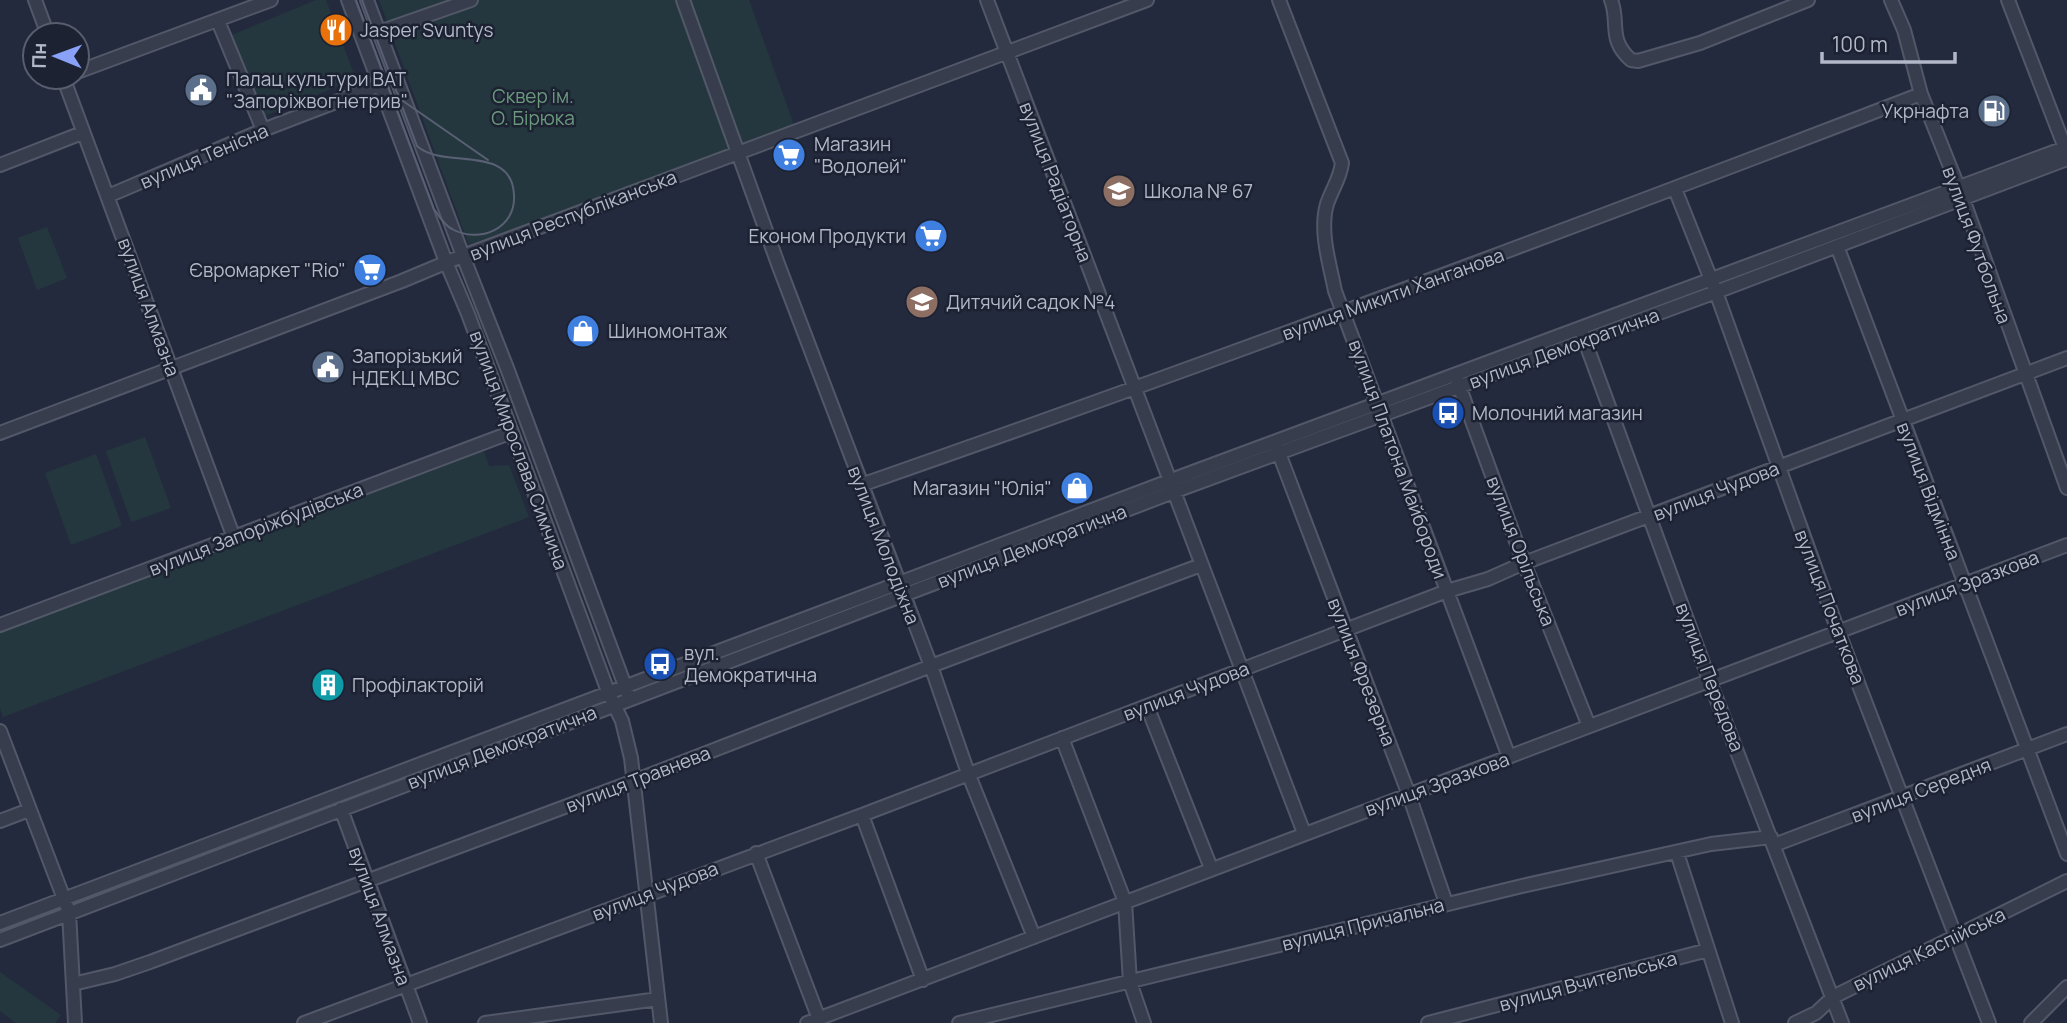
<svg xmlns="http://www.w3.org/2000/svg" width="2067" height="1023" viewBox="0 0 2067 1023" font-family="Manrope,sans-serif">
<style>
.green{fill:#25373e}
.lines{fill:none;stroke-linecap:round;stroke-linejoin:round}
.minor-casing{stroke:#525868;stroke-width:16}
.minor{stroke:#373d4d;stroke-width:12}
.tram{stroke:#596074;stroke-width:2}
.labels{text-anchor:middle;stroke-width:5;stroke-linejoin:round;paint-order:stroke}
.poi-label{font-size:19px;fill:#b3b8c8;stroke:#1c2232;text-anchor:start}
.park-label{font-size:19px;fill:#6a997c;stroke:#1c2232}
.street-label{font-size:19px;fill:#b3b8c8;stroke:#1c2232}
</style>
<rect width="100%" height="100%" fill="#232a3d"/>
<path class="green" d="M 316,0 L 326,0 L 356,79 L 265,116 L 232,35 Z
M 379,0 L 749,0 L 794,125 L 469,245 Z
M 47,227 L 67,278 L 37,290 L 18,238 Z
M 145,437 L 171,508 L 131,522 L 106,451 Z
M 483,449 L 489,466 L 509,465 L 529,517 L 3,717 L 0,708 L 0,632 Z
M 96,454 L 122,526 L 71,545 L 45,473 Z
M 0,972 L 61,1015 L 55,1023 L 16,1023 L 0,1011 Z"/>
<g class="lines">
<defs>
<path id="minor" d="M 35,0 L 48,35
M 348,0 L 446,262 L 468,314 L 609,694 L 622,721 L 631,758 L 661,1023
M 367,0 L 463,256 L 507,368 L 628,694
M 683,0 L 778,264 L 931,666 L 968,773 L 1034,937
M 987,0 L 1304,833
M 1279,0 L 1342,163 C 1340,179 1332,189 1327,204 C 1319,231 1330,265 1335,291 L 1509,757
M 1611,0 C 1620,22 1607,39 1631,60 L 1638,61 L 1700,43 L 1808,0
M 1891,0 L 1904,30 L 1921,94 L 1963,199 L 2067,488
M 2008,0 L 2067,153
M 218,21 L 263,130
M 385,30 L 471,0
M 77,72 L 271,0
M 63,77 L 234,538
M 0,165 L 82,133
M 1675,189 L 1716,292 L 1838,631 L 1989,1023
M 108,196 L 263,130 L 380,85
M 1837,246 L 2067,854
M 1582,333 L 1710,682 L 1842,1023
M 1457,380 L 1524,563 L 1589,726
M 0,433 L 402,281 L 452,260 L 1147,0
M 1277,448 L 1409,795 L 1446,903
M 861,485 C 1217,361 1570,229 1921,94
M 0,625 L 512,432
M 1147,706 L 1211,868
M 0,731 L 69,912 L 75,1023
M 1062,738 L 1125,902 L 1130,982 L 1144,1023
M 341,809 L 420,1023
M 862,815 L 923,980
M 0,821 L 29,810
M 1774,845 L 2067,734
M 756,853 L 819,1019
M 1677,853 L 1732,1023
M 0,923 L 1182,476 L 2067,147
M 0,940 L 1184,488 L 1716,292 L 2067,159
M 73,984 L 115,974 L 150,962 L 634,781 L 931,666 L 1201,565
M 304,1023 L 862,815 L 1447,591 L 1488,579 L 1524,563 L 2067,358
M 485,1023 L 658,999
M 807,1023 L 2067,545
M 959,1023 L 1522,886 L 1711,844 L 1771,837
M 1428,1023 L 1708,950
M 1795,1023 L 1816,1013 L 1833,997 L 2067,881
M 2031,1023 L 2067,987"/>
</defs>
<use href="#minor" class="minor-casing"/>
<use href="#minor" class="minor"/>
<path class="tram" d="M 356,0 L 434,209 C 439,216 444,225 452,229 C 479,244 516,229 514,195 C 512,143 443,170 417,146 L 362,0
M 398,94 L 403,101 L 488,160"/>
</g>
<defs>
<symbol id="restaurant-disc" viewBox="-11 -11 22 22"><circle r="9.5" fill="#e8710a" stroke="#1c2232"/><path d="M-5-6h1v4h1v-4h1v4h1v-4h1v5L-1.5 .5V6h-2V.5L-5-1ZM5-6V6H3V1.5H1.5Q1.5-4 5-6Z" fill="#fff"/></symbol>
<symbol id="civic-disc" viewBox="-11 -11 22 22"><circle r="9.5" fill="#5c6f8a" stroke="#1c2232"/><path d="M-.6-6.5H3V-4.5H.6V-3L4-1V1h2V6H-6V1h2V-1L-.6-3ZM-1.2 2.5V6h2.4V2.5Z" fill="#fff"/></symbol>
<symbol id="fuel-disc" viewBox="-11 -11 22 22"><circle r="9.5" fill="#5c6f8a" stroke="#1c2232"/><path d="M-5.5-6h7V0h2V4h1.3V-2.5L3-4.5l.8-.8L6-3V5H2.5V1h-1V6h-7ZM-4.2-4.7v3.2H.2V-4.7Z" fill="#fff"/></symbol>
<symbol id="supermarket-disc" viewBox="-11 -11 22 22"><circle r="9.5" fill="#3f7fe0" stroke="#1c2232"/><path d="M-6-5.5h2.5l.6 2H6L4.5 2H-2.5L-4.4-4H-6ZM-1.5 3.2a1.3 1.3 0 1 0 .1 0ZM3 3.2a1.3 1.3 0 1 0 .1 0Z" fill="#fff"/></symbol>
<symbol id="school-disc" viewBox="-11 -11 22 22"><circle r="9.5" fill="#8d6e63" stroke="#1c2232"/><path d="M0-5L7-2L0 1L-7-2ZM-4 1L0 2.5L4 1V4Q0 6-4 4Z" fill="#fff"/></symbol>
<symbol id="shop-disc" viewBox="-11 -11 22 22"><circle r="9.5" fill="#3f7fe0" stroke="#1c2232"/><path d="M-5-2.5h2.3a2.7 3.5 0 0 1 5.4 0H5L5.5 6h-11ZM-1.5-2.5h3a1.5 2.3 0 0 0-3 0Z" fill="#fff"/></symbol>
<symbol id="bus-disc" viewBox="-11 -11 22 22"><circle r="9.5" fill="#1a4fb4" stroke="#1c2232"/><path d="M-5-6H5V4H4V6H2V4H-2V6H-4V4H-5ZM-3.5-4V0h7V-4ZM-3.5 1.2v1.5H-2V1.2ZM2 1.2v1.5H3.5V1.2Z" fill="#fff"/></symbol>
<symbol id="building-disc" viewBox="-11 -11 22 22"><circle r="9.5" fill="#0f9aa8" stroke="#1c2232"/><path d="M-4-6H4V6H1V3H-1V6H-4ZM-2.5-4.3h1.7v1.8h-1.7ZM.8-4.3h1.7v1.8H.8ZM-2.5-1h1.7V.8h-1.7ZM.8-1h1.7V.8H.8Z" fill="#fff"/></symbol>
</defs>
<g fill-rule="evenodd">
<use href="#restaurant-disc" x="317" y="11" width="38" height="38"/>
<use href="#civic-disc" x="182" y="71" width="38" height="38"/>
<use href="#fuel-disc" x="1975" y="92" width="38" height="38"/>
<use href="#supermarket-disc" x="770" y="136" width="38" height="38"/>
<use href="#school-disc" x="1100" y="172" width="38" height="38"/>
<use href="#supermarket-disc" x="912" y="217" width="38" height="38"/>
<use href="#supermarket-disc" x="351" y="251" width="38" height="38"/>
<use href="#school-disc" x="903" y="283" width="38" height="38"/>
<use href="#shop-disc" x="564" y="312" width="38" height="38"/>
<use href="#civic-disc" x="309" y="348" width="38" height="38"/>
<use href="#bus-disc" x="1429" y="394" width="38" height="38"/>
<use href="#shop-disc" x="1058" y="469" width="38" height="38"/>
<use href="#bus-disc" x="641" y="645" width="38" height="38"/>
<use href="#building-disc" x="309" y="666" width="38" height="38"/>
</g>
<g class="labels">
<g class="poi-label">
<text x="360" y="37">Jasper Svuntys</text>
<text x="226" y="86">Палац культури ВАТ<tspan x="226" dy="22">"Запоріжвогнетрив"</tspan></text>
<text x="1969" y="118" text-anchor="end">Укрнафта</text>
<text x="814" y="151">Магазин<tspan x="814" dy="22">"Водолей"</tspan></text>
<text x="1144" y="198">Школа № 67</text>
<text x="906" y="243" text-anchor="end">Економ Продукти</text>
<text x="346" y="277" text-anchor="end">Євромаркет "Rio"</text>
<text x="946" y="309">Дитячий садок №4</text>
<text x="608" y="338">Шиномонтаж</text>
<text x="352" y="363">Запорізький<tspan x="352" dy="22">НДЕКЦ МВС</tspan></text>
<text x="1472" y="420">Молочний магазин</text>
<text x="1052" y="495" text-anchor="end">Магазин "Юлія"</text>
<text x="684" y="660">вул.<tspan x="684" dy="22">Демократична</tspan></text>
<text x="352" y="692">Профілакторій</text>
</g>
<g class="park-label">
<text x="533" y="103">Сквер ім.<tspan x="533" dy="22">О. Бірюка</tspan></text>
</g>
<g class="street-label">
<text transform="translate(204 156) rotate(-23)" y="7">вулиця Тенісна</text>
<text transform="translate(1056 182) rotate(69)" y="7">вулиця Радіаторна</text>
<text transform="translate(573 215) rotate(-21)" y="7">вулиця Республіканська</text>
<text transform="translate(1977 245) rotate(70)" y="7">вулиця Футбольна</text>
<text transform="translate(1393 294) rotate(-20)" y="7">вулиця Микити Ханганова</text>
<text transform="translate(149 307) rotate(70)" y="7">вулиця Алмазна</text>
<text transform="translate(1564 348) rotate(-20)" y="7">вулиця Демократична</text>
<text transform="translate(519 450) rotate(70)" y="7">вулиця Мирослава Симчича</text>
<text transform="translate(1398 459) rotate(70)" y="7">вулиця Платона Майбороди</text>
<text transform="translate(1716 491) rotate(-21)" y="7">вулиця Чудова</text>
<text transform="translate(1929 491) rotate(69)" y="7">вулиця Відмінна</text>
<text transform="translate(256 529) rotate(-21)" y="7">вулиця Запоріжбудівська</text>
<text transform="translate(884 545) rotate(69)" y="7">вулиця Молодіжна</text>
<text transform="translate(1032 546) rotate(-21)" y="7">вулиця Демократична</text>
<text transform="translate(1521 551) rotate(69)" y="7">вулиця Орільська</text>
<text transform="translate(1967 583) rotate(-21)" y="7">вулиця Зразкова</text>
<text transform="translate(1830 607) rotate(69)" y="7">вулиця Початкова</text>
<text transform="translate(1362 672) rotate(69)" y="7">вулиця Фрезерна</text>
<text transform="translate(1710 677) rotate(69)" y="7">вулиця Передова</text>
<text transform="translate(1186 691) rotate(-21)" y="7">вулиця Чудова</text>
<text transform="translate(502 747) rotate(-21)" y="7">вулиця Демократична</text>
<text transform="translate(638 779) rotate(-21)" y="7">вулиця Травнева</text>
<text transform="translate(1437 784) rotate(-20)" y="7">вулиця Зразкова</text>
<text transform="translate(1921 790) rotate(-21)" y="7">вулиця Середня</text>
<text transform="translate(655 891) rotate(-21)" y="7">вулиця Чудова</text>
<text transform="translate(380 916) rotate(70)" y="7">вулиця Алмазна</text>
<text transform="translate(1363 924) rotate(-14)" y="7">вулиця Причальна</text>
<text transform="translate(1929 949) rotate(-26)" y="7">вулиця Каспійська</text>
<text transform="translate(1588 981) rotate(-15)" y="7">вулиця Вчительська</text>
</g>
</g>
<g transform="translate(56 56) rotate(271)"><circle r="33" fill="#1c2232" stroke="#585e6e" stroke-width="2"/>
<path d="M0-5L12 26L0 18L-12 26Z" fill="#89a2f7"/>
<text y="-10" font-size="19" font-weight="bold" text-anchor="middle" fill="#b3b8c8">Пн</text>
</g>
<path d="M1822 52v10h133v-10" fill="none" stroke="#b3b8c8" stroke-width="3.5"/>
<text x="1832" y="52" font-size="21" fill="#b3b8c8" stroke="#1c2232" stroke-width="5" paint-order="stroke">100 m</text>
</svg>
